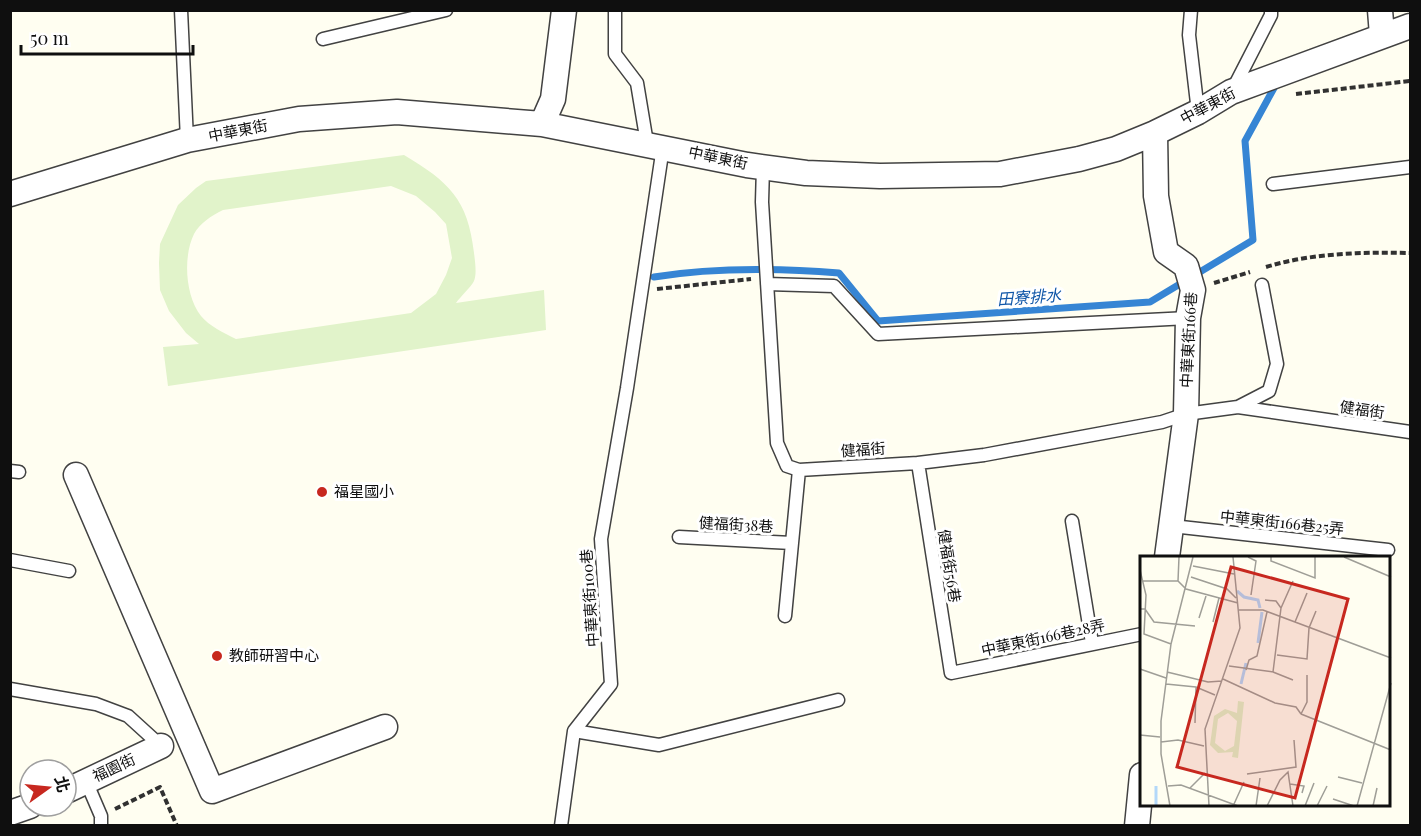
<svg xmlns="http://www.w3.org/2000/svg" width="1421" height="836" viewBox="0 0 1421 836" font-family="'Playfair Display','Noto Sans TC',serif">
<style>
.pitch{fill:#e1f3ca;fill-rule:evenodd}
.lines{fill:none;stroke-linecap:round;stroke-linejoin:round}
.stream{stroke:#3685d4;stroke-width:7}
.lane-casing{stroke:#424242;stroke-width:15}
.street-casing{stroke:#424242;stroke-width:27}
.path{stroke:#313131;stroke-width:4;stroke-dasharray:6 3;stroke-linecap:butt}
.lane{stroke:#fff;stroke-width:12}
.street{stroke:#fff;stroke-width:24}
.poi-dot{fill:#c7281f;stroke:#fff;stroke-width:2}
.labels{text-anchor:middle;stroke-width:6;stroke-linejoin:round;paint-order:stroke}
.street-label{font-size:15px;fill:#0f0f0f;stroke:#fff}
.poi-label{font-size:15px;fill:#0f0f0f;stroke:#fff;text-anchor:start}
.water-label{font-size:16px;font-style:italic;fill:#1157a8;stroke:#fff}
.inset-river{fill:none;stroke:#b3d8f9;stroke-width:3}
.inset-road{fill:none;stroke:#9f9e97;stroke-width:1.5}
.view{fill:#c7281f;fill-opacity:0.15;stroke:#c7281f;stroke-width:3}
.inset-edge{fill:none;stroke:#0f0f0f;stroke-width:3}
</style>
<rect width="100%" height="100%" fill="#fffef1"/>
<path class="pitch" d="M 404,155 C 449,182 468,199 474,253 C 475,261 477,274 474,281 C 471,287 460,297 456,303 L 544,290 L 546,330 L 168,386 L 163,347 L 199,344 L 186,333 L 169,311 L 160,290 L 159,263 L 160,244 L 178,205 L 196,188 L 206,181 ZM 391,186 L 416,196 L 435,212 L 446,224 L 452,258 L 446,275 L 436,294 L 411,313 L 236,339 C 224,333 209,326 201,316 C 185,296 183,256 194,234 C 200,223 211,216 223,210 Z"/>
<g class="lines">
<path class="stream" d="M 654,277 C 715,267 777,268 839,273 L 878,321 L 1150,302 L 1253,240 L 1245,141 L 1274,88"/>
<defs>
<path id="lane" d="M 181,10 L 187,140
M 615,10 L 615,54 L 637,83 L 647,143
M 1191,10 L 1189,35 L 1198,112
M 323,39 L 446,10
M 1233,89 L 1271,15 L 1271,10
M 763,167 L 762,202 L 777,443 L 787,466 L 799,470 L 918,463 L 984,455 L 1162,422 L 1186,414 L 1238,407 L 1269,391 L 1277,364 L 1262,285
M 1273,184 L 1410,167
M 767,284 L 834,286 L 878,334 L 1188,318
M 1238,407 L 1410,432
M 918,463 L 951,673 L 1142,634
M 10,471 L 19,472
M 1072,521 L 1092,643
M 1172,526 L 1388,550
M 679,537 L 792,543
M 10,560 L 69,571
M 785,616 L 799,470
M 10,689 L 96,704 L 128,716 L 161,746
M 574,731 L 611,684 L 601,539 L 627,388 L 663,147
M 574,731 L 659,745 L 838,700
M 86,781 L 101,816 L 101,826
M 561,826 L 574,731"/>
<path id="street" d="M 1380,10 L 1382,35
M 542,124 L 553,99 L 564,10
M 1155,133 L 1156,196 L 1166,252 L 1186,266 L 1193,290 L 1188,318 L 1186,414 L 1167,557
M 10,194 L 187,140 L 299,119 L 397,112 L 542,124 L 747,165 L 806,173 L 880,176 L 1000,174 L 1079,159 L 1116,149 L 1155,133 L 1198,112 L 1231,92 L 1410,26
M 76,475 L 212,791 L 385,727
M 66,791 L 161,746
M 10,813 L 30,806
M 1137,826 L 1142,775"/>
</defs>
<use href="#lane" class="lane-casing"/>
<use href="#street" class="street-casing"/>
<path class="path" d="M 1296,94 L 1410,81
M 1266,267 C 1312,253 1362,252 1410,253
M 1214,283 L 1250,272
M 657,289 L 751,279
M 115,809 L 160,787 L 177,826"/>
<use href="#lane" class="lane"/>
<use href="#street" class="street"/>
</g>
<g class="poi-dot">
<circle cx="322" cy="492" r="6"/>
<circle cx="217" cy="656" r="6"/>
</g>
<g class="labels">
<g class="street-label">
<text transform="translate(1208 106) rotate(-28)" y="5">中華東街</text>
<text transform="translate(238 131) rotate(-11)" y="5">中華東街</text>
<text transform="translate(718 158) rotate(12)" y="5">中華東街</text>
<text transform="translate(1189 340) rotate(-87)" y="5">中華東街166巷</text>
<text transform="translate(1362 410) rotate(8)" y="5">健福街</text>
<text transform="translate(863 450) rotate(-4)" y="5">健福街</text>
<text transform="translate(1282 523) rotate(6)" y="5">中華東街166巷25弄</text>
<text transform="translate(736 525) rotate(3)" y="5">健福街38巷</text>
<text transform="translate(949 566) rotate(81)" y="5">健福街56巷</text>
<text transform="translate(590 598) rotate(-94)" y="5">中華東街100巷</text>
<text transform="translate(1043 638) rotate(-12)" y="5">中華東街166巷28弄</text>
<text transform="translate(114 768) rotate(-25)" y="5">福園街</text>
</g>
<g class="poi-label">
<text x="334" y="497">福星國小</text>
<text x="229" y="661">教師研習中心</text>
</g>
<g class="water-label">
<text transform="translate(1029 297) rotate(-4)" y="6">田寮排水</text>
</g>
</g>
<g transform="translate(1140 556)">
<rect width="250" height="250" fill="#fffef1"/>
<path d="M 98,145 L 104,146 L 98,202 L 92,201 L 93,196 L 78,197 L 70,189 L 74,160 L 85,153 L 97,157 ZM 88,157 L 97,165 L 94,190 L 85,195 L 75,187 L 78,163 Z" fill="#e1f3ca" fill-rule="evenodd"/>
<path class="inset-river" d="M 97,35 L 104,41 L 118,44 L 120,52M 118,87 L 122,56M 101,128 L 106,107M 16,230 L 16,250"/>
<path class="inset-road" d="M 108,1 L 116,5 L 111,39M 131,1 L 131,5 L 175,22 L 175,1M 204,1 L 251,21M 53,10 L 94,18M 0,14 L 6,39 L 4,78 L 31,88M 51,21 L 87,33 L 96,42M 3,25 L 38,25 L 46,33 L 98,47M 38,25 L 39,1M 141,52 L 153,25M 0,53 L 5,53 L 14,66 L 55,70M 99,54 L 123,54 L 251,102M 59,62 L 66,40M 73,66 L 79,42M 155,66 L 167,37M 137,99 L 167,103 L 169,72 L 176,55M 89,110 L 133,116 L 141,52 L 136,45 L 125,44M 0,113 L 26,122M 106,114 L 109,104 L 117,100 L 127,56M 27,116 L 68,126 L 82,125M 133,116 L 153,124M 83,123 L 135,147 L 156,151 L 161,158M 26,128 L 56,131 L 75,139M 161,158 L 251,194M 161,158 L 167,146 L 167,119M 55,167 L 56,131M 0,179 L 20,181M 21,186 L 38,184 L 64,190M 107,218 L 156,211 L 154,184M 198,221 L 222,227M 150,228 L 164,230 L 162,237M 28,230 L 41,229 L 98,250M 50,232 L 65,217M 193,243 L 214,250M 94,248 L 104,226M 30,250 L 21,198 L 21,165 L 31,88 L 53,1M 69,250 L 65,173 L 100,72 L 93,1M 116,250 L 120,222M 127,250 L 140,224 L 148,216 L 153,250M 165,250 L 174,227M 177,250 L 187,230M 217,250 L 251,127M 233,250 L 237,232"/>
<path class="view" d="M 91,11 L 208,43 L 155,242 L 37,211 Z"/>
<rect width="250" height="250" class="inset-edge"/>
</g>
<rect width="1421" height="836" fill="none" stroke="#0f0f0f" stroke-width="24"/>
<g transform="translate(48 788) rotate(75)"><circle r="28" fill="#ffffff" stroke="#9f9f9f" stroke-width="1.5"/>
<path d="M0-4.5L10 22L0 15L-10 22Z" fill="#c7281f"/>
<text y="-9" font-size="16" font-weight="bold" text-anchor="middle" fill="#0f0f0f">北</text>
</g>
<path d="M21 45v9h172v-9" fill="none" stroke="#0f0f0f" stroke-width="3"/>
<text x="30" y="45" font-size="18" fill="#0f0f0f" stroke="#ffffff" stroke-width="4.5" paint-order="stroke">50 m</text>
</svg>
